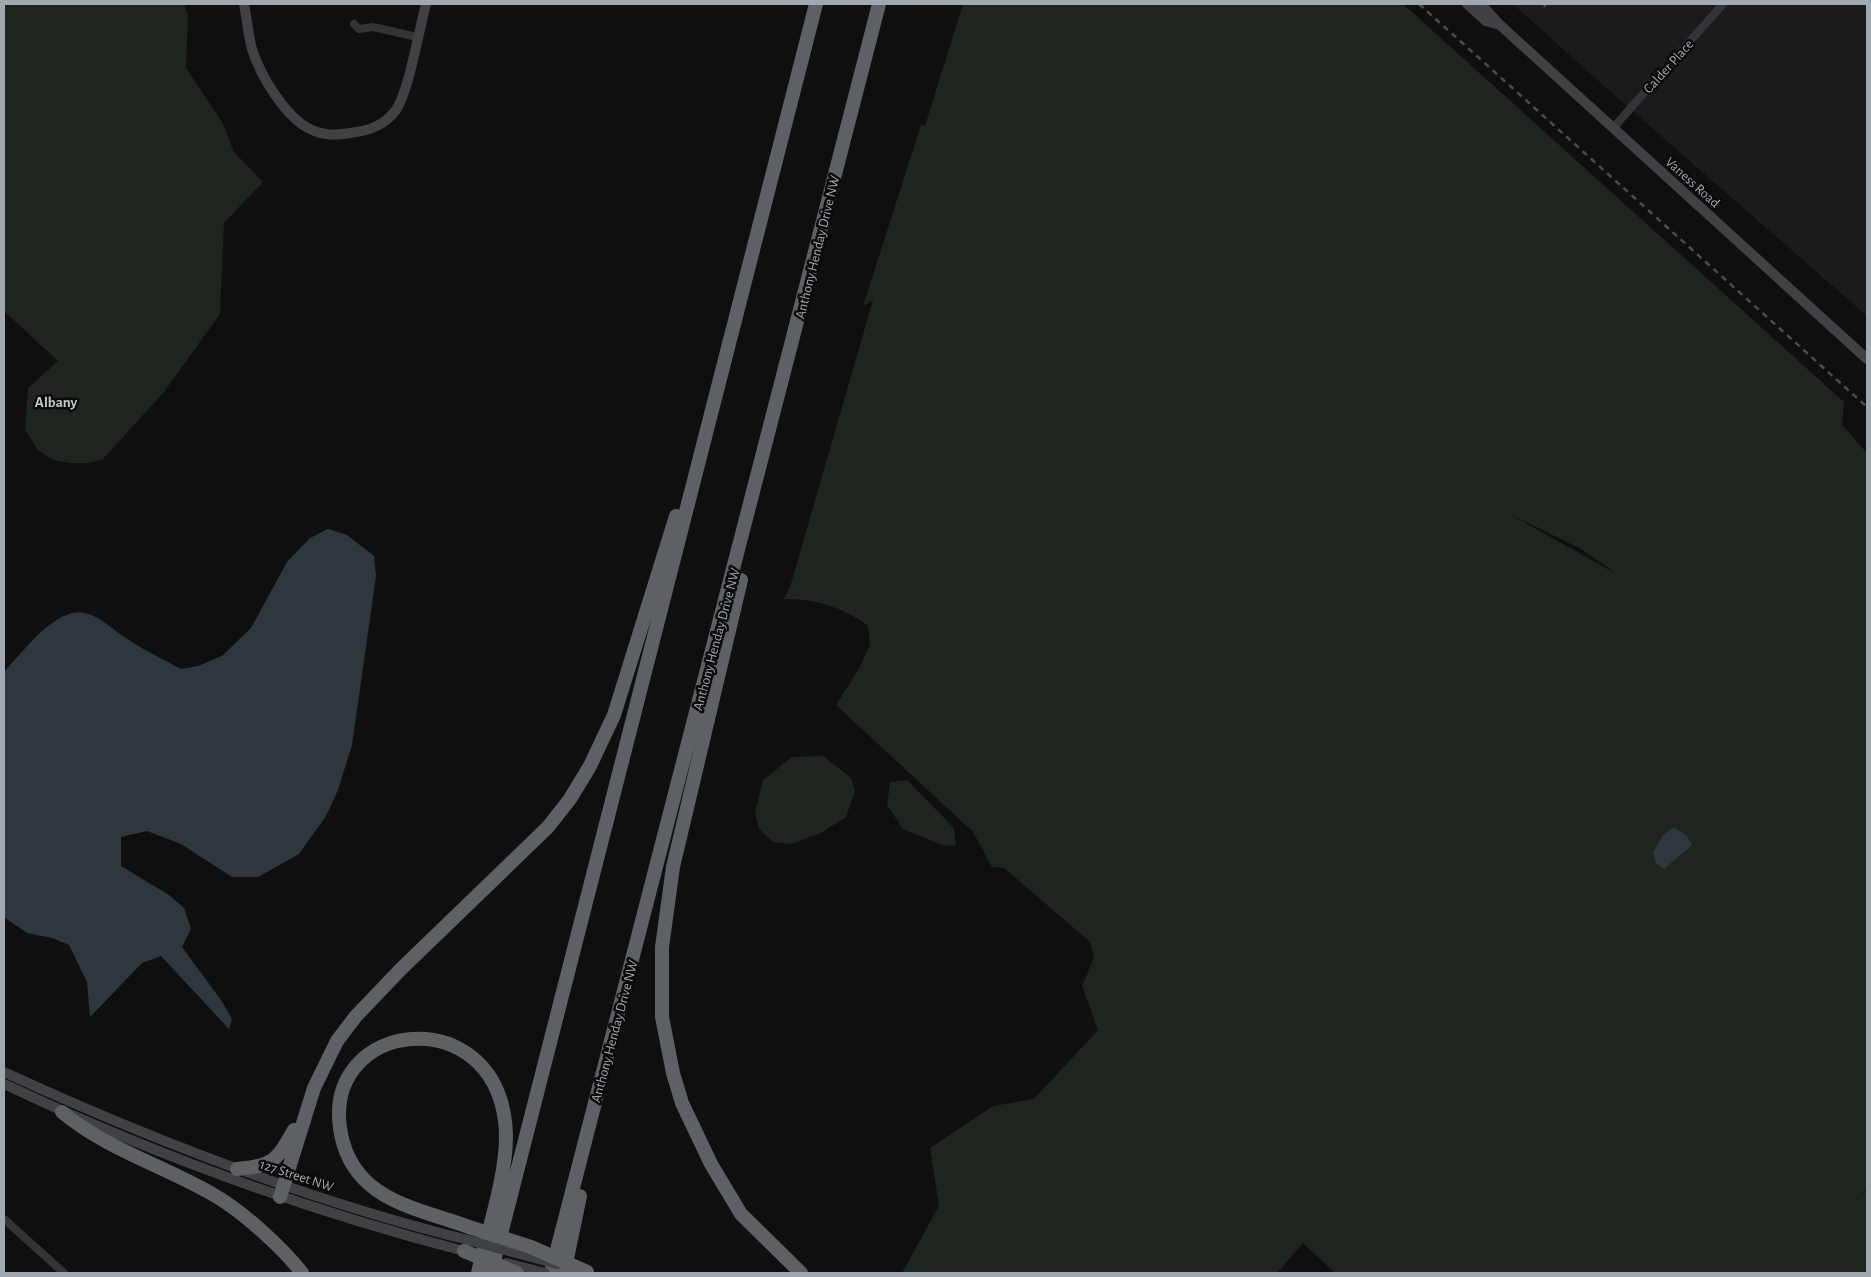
<svg xmlns="http://www.w3.org/2000/svg" width="1871" height="1277" viewBox="0 0 1871 1277" font-family="'Alegreya Sans',sans-serif">
<style>
.built{fill:#1b1b1d}
.green{fill:#1e241e;fill-rule:evenodd}
.water{fill:#2e383c}
.lines{fill:none;stroke-linecap:round;stroke-linejoin:round}
.street{stroke:#323437;stroke-width:8}
.secondary{stroke:#3f4144;stroke-width:10}
.highway{stroke:#5d6165;stroke-width:14}
.rail{stroke:#4a4c50;stroke-width:2.5;stroke-dasharray:6 5;stroke-linecap:butt}
.secondary-bridge{stroke:#3f4144;stroke-width:10}
.highway-bridge{stroke:#5d6165;stroke-width:14}
.labels{text-anchor:middle;stroke-width:5;stroke-linejoin:round;paint-order:stroke}
.street-label{font-size:14px;fill:#a1a9b0;stroke:#0a0a0b}
.neighbourhood-label{font-size:15px;font-weight:bold;fill:#c2c7cc;stroke:#0a0a0b}
</style>
<rect width="100%" height="100%" fill="#0f0f10"/>
<path class="built" d="M 1513,4 L 1867,4 L 1867,316 L 1612,93 Z"/>
<path class="green" d="M 4,4 L 184,4 L 188,15 L 186,68 L 222,122 L 234,152 L 263,182 L 224,223 L 220,314 L 164,392 L 102,460 L 87,463 L 70,463 L 53,460 L 38,450 L 25,430 L 28,388 L 58,361 L 4,311 Z
M 963,4 L 1403,4 L 1844,402 L 1842,425 L 1867,453 L 1867,1188 L 1856,1199 L 1867,1189 L 1867,1273 L 1335,1273 L 1303,1243 L 1277,1273 L 902,1273 L 939,1206 L 930,1148 L 993,1106 L 1034,1099 L 1098,1030 L 1082,986 L 1094,957 L 1090,942 L 1004,868 L 992,867 L 973,832 L 836,705 L 859,669 L 870,645 L 868,626 C 843,607 815,599 784,599 L 790,587 L 873,300 L 863,306 L 921,125 L 925,126 ZM 1508,513 L 1581,549 L 1614,572 L 1613,572 Z
M 823,756 L 851,778 L 855,791 L 846,817 L 821,833 L 792,844 L 773,842 L 759,829 L 755,813 L 763,780 L 792,757 Z
M 907,780 L 954,828 L 956,845 L 945,846 L 903,829 L 887,805 L 890,782 Z"/>
<path class="water" d="M 328,529 L 347,535 L 374,556 L 376,576 L 352,745 L 338,790 L 326,816 L 299,854 L 258,877 L 232,877 L 181,844 L 147,831 L 121,837 L 121,866 L 169,895 L 184,908 L 191,929 L 182,947 L 221,1000 L 232,1019 L 229,1029 L 161,956 L 142,963 L 90,1017 L 87,982 L 69,945 L 52,938 L 27,933 L 4,917 L 4,672 C 21,654 56,606 85,613 C 99,616 109,626 120,634 C 139,648 161,658 181,669 L 198,666 L 222,656 L 251,628 L 287,562 L 310,538 Z
M 1674,827 L 1687,836 L 1692,845 L 1664,869 L 1656,863 L 1653,852 L 1663,835 Z"/>
<g class="lines">
<path class="street" d="M 354,24 L 359,29 L 373,27 L 417,37
M 1613,128 L 1723,4
M 4,1219 L 64,1273"/>
<path class="secondary" d="M 244,4 C 247,19 248,34 252,49 C 260,75 286,119 312,130 C 325,136 336,135 350,133 C 368,131 384,126 396,110 C 409,90 419,30 426,4
M 1467,4 L 1486,21 L 1500,25
M 1481,4 L 1500,25 L 1867,359
M 4,1072 C 154,1141 307,1200 468,1240
M 4,1084 C 152,1154 306,1210 464,1251"/>
<path class="highway" d="M 741,580 L 673,867 L 662,947 L 662,1017 L 673,1073 L 682,1103 L 711,1164 L 741,1214 L 801,1273
M 62,1112 C 106,1149 164,1166 214,1195 C 242,1211 283,1248 302,1273
M 237,1169 C 274,1165 276,1162 294,1130
M 280,1197 L 314,1088 L 337,1041 L 356,1016 L 401,969 L 548,827 L 570,799 L 590,766 L 614,715 L 676,516
M 469,1227 C 437,1215 395,1207 369,1184 C 352,1169 343,1150 340,1128 C 325,1020 490,1001 505,1121 C 511,1165 488,1229 478,1273
M 491,1273 L 816,4
M 551,1273 L 879,4
M 564,1273 L 580,1196"/>
<path class="rail" d="M 1419,4 L 1867,407
M 1544,7 L 1546,4"/>
<path class="secondary-bridge" d="M 468,1240 L 557,1264
M 506,1263 L 545,1273"/>
<path class="highway-bridge" d="M 469,1227 L 531,1247 L 587,1272
M 464,1251 L 517,1273"/>
</g>
<g class="labels">
<g class="street-label">
<text transform="translate(1668 66) rotate(-48)" y="5">Calder Place</text>
<text transform="translate(1693 182) rotate(42)" y="5">Vaness Road</text>
<text transform="translate(817 247) rotate(-76)" y="5">Anthony Henday Drive NW</text>
<text transform="translate(716 639) rotate(-75)" y="5">Anthony Henday Drive NW</text>
<text transform="translate(614 1031) rotate(-75)" y="5">Anthony Henday Drive NW</text>
<text transform="translate(297 1175) rotate(18)" y="5">127 Street NW</text>
</g>
<g class="neighbourhood-label">
<text x="56" y="407">Albany</text>
</g>
</g>
<rect width="1871" height="1277" fill="none" stroke="#a1a9b0" stroke-width="10"/>
</svg>
